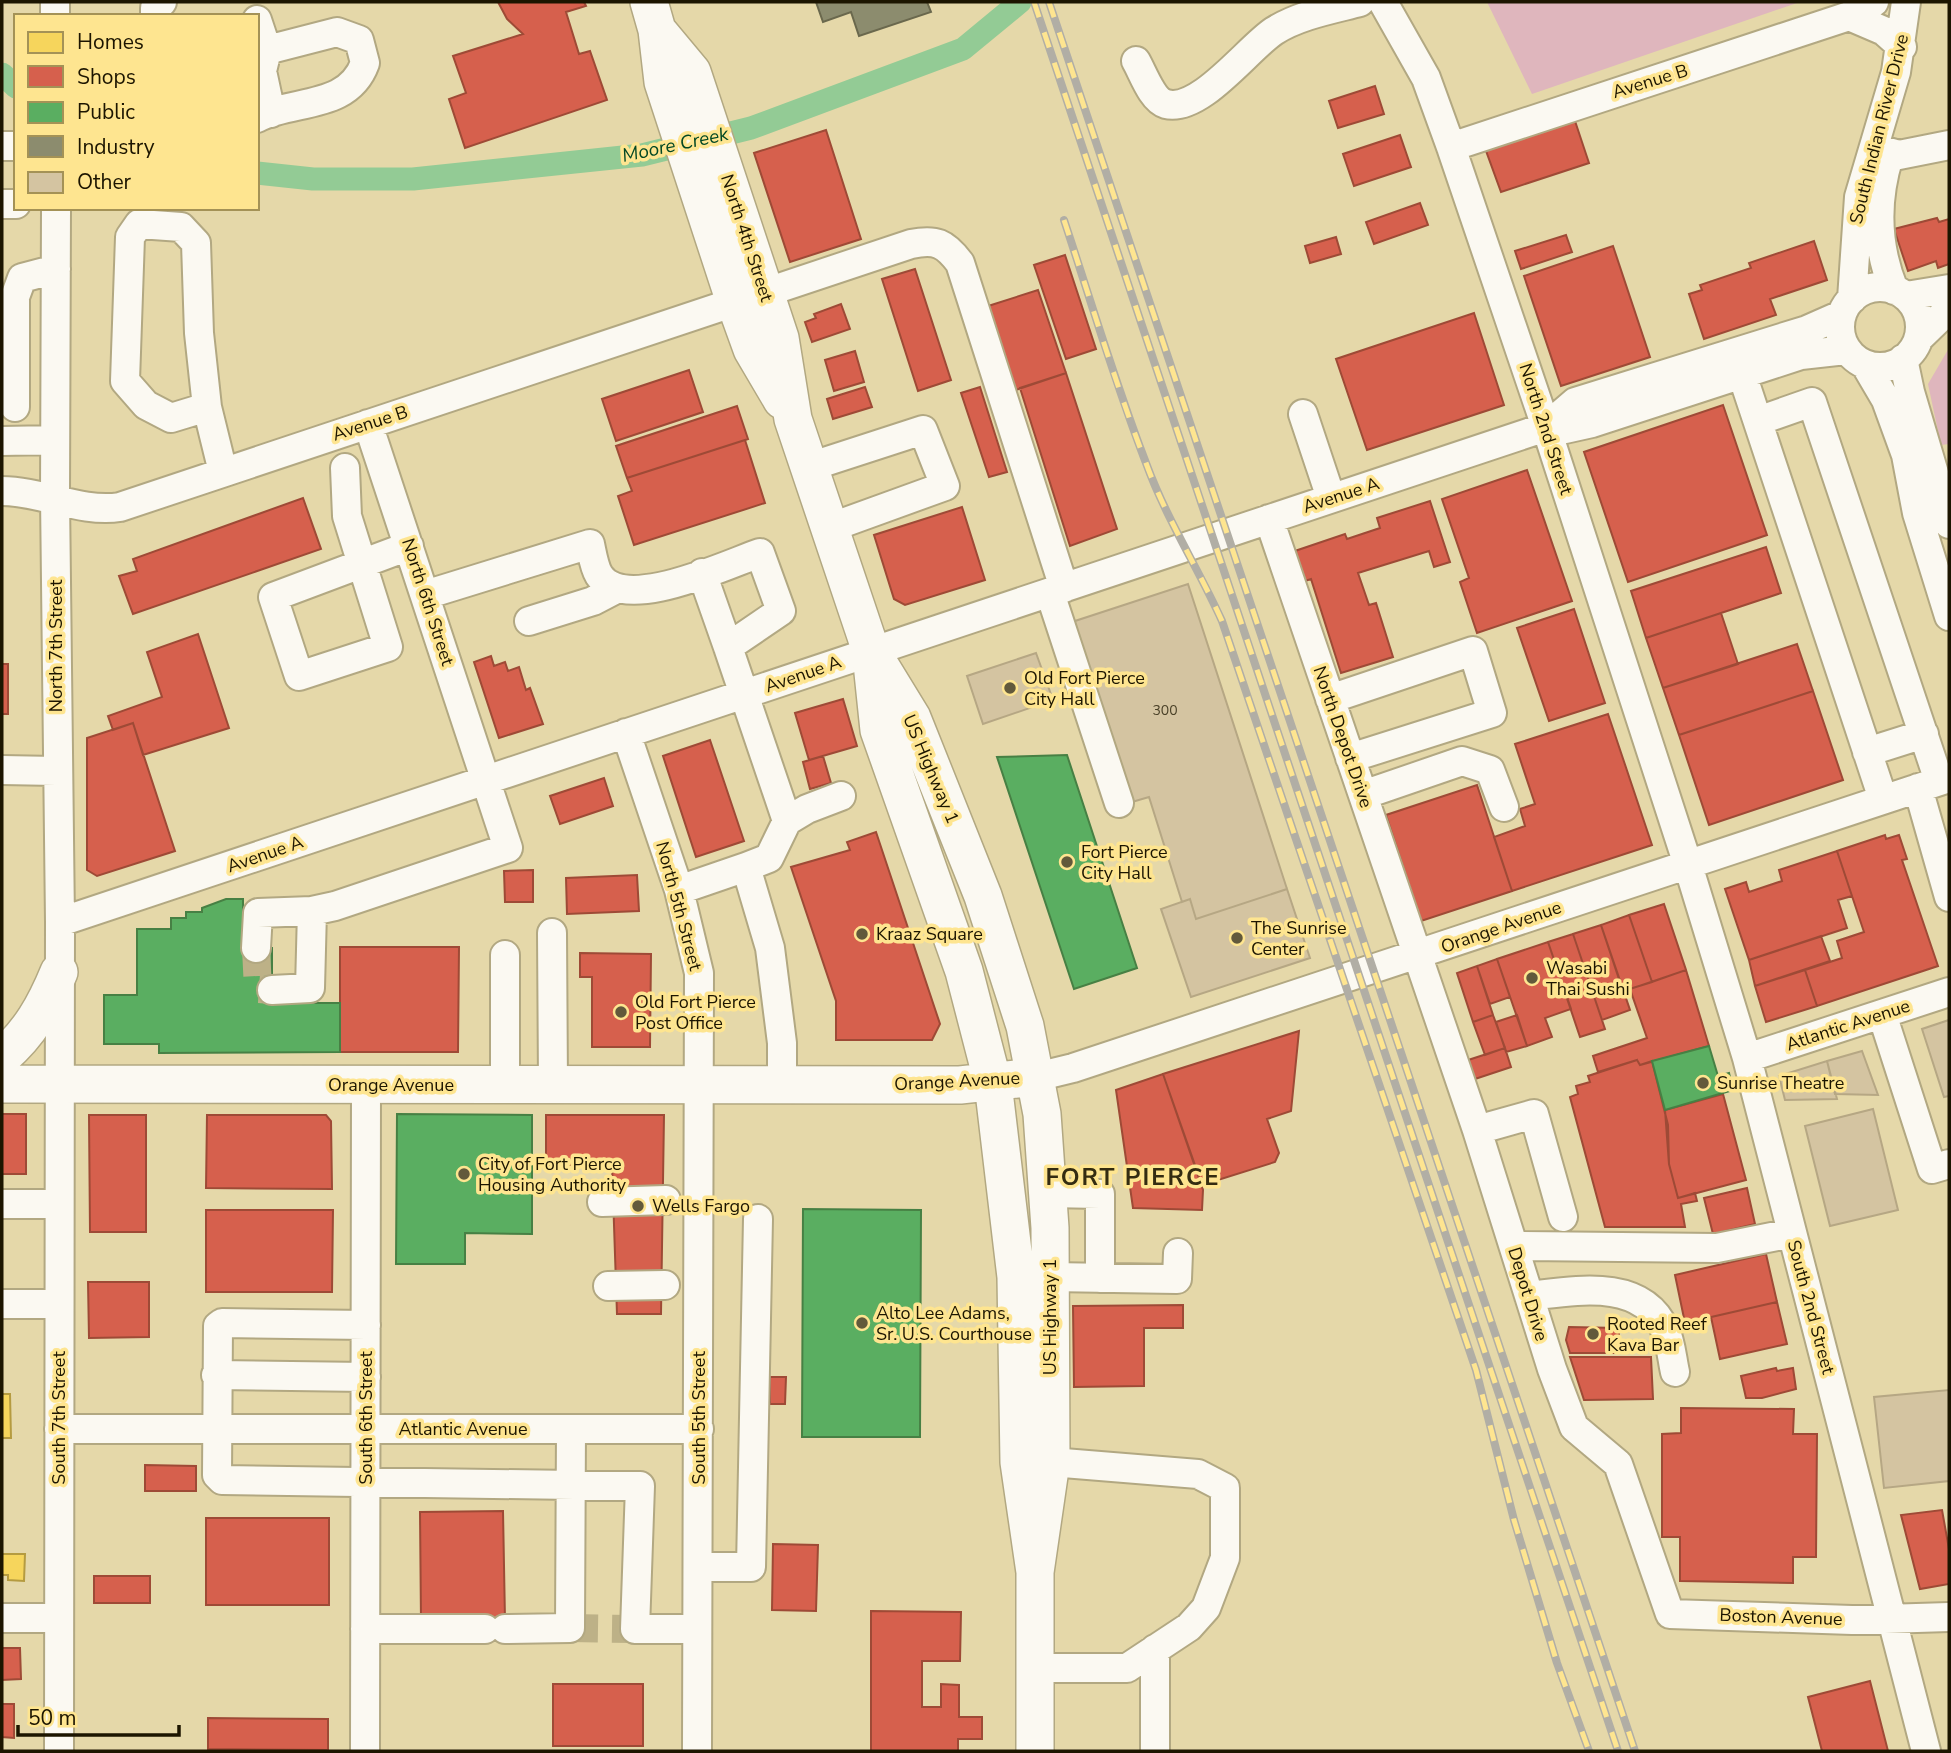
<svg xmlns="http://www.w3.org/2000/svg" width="1951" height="1753" viewBox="0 0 1951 1753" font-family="'Nunito Sans',sans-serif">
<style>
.green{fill:#dfb6bd}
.homes{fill:#f6d55c;stroke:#b59b40;stroke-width:2}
.shops{fill:#d6604d;stroke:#9e4a36;stroke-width:2}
.public{fill:#5aae61;stroke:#478044;stroke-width:2}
.industry{fill:#8c8c6e;stroke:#6a684d;stroke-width:2}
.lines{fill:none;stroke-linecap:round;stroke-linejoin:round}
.canal{stroke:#93cb95;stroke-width:23}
.building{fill:#d4c4a1;stroke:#b6a784;stroke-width:2}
.minor-tunnel{stroke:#bdb187;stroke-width:28;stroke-dasharray:28 14;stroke-linecap:butt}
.minor-casing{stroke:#b2a882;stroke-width:32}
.major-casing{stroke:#b2a882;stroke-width:40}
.minor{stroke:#fbf9f2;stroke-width:28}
.major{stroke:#fbf9f2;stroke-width:37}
.rail-casing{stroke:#b1aea5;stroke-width:8}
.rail{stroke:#fee590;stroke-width:5;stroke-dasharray:16;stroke-linecap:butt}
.poi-dot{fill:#62593b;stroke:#fee590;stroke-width:2.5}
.labels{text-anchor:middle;stroke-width:7;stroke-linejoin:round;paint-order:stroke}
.number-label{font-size:14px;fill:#4a4128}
.street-label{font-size:18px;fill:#1c1500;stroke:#fee590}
.poi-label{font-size:18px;fill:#1c1500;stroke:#fee590;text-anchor:start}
.water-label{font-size:19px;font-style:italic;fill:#034824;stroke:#fee590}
.district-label{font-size:24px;font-weight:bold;letter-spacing:2px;fill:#342c11;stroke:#fee590}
</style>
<rect width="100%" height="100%" fill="#e5d8a9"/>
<path class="green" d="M 1487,2 L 1800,2 L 1532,94 Z
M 1949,348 L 1949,444 L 1941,445 L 1928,384 Z"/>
<path class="homes" d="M 2,1394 L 10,1394 L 11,1438 L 2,1438 Z
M 2,1554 L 25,1554 L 24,1581 L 8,1580 L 8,1575 L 2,1575 Z"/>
<path class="shops" d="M 498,2 L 584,2 L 586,6 L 566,12 L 579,54 L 590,51 L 607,100 L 465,148 L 449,99 L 466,93 L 453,56 L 523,34 L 507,19 Z
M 1375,86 L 1384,114 L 1338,128 L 1329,101 Z
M 1574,118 L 1589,163 L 1501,192 L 1485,148 Z
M 826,130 L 861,239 L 790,262 L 754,153 Z
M 1400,135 L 1411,167 L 1354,186 L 1343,154 Z
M 1420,203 L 1428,225 L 1374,244 L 1366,222 Z
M 1937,218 L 1939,222 L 1949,219 L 1949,264 L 1938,268 L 1936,261 L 1908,271 L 1894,229 Z
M 1566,235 L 1572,252 L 1521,269 L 1515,251 Z
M 1336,237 L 1341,254 L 1310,263 L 1305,246 Z
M 1814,241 L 1827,280 L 1770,299 L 1776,315 L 1704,339 L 1689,294 L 1702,290 L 1700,285 L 1751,268 L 1749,263 Z
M 1613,246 L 1650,357 L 1561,386 L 1524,276 Z
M 1065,255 L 1096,349 L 1066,359 L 1034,265 Z
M 915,269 L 951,380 L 918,391 L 882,279 Z
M 1038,290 L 1066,373 L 1010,392 L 982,308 Z
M 841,304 L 850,329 L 812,342 L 805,322 L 816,318 L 814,314 Z
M 1474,313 L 1504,405 L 1367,450 L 1336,359 Z
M 855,351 L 864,382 L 834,391 L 825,360 Z
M 689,370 L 703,412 L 616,441 L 602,399 Z
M 1066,373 L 1117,529 L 1070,546 L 1020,388 Z
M 865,387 L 872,407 L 833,419 L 827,399 Z
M 980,387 L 1007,472 L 989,477 L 961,393 Z
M 1723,405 L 1767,535 L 1628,582 L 1584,452 Z
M 737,406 L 748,439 L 627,478 L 616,446 Z
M 745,440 L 765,503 L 634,545 L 618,496 L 632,491 L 627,478 Z
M 1527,470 L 1572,601 L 1477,633 L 1460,582 L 1469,578 L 1442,499 Z
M 303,498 L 321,549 L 133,614 L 119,576 L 137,571 L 133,559 Z
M 1430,501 L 1450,562 L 1434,567 L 1429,551 L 1358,573 L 1369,605 L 1376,603 L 1393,657 L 1341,673 L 1311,579 L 1305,581 L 1295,551 L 1345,534 L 1347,539 L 1380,528 L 1377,518 Z
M 962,507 L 985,580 L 905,605 L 894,599 L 874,535 Z
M 1766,547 L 1781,593 L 1646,638 L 1631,591 Z
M 1574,609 L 1605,703 L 1549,721 L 1517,628 Z
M 1721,613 L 1738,664 L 1663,688 L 1646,638 Z
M 198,634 L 229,728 L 143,755 L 133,723 L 113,730 L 108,716 L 162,697 L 147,652 Z
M 1797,644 L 1813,691 L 1679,735 L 1663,688 Z
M 491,656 L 494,666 L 505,662 L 508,671 L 519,667 L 526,690 L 530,688 L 543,724 L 499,738 L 474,662 Z
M 2,664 L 8,664 L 8,714 L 2,714 Z
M 1813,691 L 1843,780 L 1709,825 L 1679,735 Z
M 843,699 L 857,746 L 809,760 L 795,713 Z
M 1608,714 L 1652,845 L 1512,891 L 1494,837 L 1525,826 L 1520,809 L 1535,804 L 1515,744 Z
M 133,723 L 175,851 L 97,876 L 87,870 L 87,738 Z
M 710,740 L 744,841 L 696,857 L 663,756 Z
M 823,756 L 831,783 L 810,789 L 803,762 Z
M 604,778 L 613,806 L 560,824 L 550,796 Z
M 1477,785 L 1512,891 L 1421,921 L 1386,815 Z
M 876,832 L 940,1024 L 932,1040 L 836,1040 L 836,1001 L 791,867 L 850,850 L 847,842 Z
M 1885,835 L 1886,839 L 1899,835 L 1907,859 L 1902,860 L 1938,966 L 1817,1006 L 1805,970 L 1842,958 L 1837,941 L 1864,932 L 1837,851 Z
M 1837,851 L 1852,896 L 1838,900 L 1847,928 L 1749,960 L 1725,889 L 1746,882 L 1749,892 L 1782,881 L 1779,870 Z
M 533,870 L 533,902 L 505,902 L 504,871 Z
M 637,875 L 639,911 L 567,914 L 566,878 Z
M 1664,904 L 1686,970 L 1652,982 L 1629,915 Z
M 1629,915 L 1652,982 L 1623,991 L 1601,925 Z
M 1601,925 L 1630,1010 L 1602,1020 L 1573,934 Z
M 1573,934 L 1605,1029 L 1580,1037 L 1548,942 Z
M 1821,936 L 1830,961 L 1755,986 L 1749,960 Z
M 1548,942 L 1571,1009 L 1545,1018 L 1552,1037 L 1527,1046 L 1497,959 Z
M 340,947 L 459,947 L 458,1052 L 340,1052 Z
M 580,953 L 651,954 L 650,1047 L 592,1047 L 592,977 L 580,977 Z
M 1497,959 L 1510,997 L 1490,1004 L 1477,966 Z
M 1477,966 L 1493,1015 L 1473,1022 L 1457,973 Z
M 1686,970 L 1709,1046 L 1640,1065 L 1637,1060 L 1598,1072 L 1593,1056 L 1647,1038 L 1630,989 Z
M 1805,970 L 1817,1006 L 1766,1022 L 1755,986 Z
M 1493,1015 L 1505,1048 L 1485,1055 L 1473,1022 Z
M 1517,1015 L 1527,1046 L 1506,1052 L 1496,1022 Z
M 1299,1031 L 1291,1111 L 1267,1119 L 1279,1153 L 1275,1162 L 1202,1185 L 1163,1074 Z
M 1505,1048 L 1511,1067 L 1463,1083 L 1456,1064 Z
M 1637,1060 L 1640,1065 L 1652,1061 L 1668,1125 L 1669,1164 L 1678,1198 L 1695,1193 L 1697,1201 L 1681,1204 L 1685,1227 L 1605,1227 L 1570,1097 L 1578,1094 L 1576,1086 L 1590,1082 L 1588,1076 Z
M 1163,1074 L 1203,1190 L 1202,1210 L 1133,1208 L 1116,1090 Z
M 1723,1094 L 1746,1180 L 1678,1198 L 1669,1164 L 1665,1110 Z
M 2,1114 L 26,1114 L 26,1174 L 2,1174 Z
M 89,1115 L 146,1115 L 146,1232 L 90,1232 Z
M 207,1115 L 326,1115 L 331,1121 L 332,1189 L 206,1188 Z
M 546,1115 L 664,1115 L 661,1314 L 617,1314 L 612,1165 L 546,1165 Z
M 1747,1188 L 1755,1224 L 1713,1234 L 1704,1198 Z
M 206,1210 L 333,1210 L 332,1292 L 206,1292 Z
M 1766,1254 L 1777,1302 L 1685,1323 L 1675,1275 Z
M 88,1282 L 149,1282 L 149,1337 L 89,1338 Z
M 1777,1302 L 1787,1344 L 1720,1359 L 1711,1317 Z
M 1183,1305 L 1183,1328 L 1144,1328 L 1144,1386 L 1074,1387 L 1073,1306 Z
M 1569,1327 L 1619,1328 L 1619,1353 L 1570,1353 L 1566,1340 Z
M 1570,1357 L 1651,1357 L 1653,1399 L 1584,1400 Z
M 1776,1368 L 1777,1371 L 1793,1368 L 1796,1389 L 1762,1398 L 1746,1398 L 1741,1376 Z
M 770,1377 L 786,1377 L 785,1404 L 770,1404 Z
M 1681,1408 L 1794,1409 L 1793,1434 L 1817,1434 L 1816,1557 L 1793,1557 L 1793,1583 L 1680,1581 L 1680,1537 L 1662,1537 L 1662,1434 L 1681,1433 Z
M 145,1465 L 196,1466 L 196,1491 L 145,1491 Z
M 1942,1510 L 1949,1549 L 1949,1584 L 1920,1589 L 1901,1515 Z
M 503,1511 L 505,1620 L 421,1621 L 420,1512 Z
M 206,1518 L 329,1518 L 329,1605 L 206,1605 Z
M 773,1544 L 818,1545 L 816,1611 L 772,1610 Z
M 94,1576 L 150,1576 L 150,1603 L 94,1603 Z
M 871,1611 L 961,1612 L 960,1661 L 922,1661 L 922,1707 L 941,1707 L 941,1684 L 959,1685 L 959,1717 L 982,1717 L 982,1739 L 958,1739 L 958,1751 L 871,1751 Z
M 2,1648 L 20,1648 L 21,1679 L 2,1680 Z
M 1870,1681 L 1888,1751 L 1822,1751 L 1808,1697 Z
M 553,1684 L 643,1684 L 643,1746 L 553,1746 Z
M 2,1704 L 14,1704 L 14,1738 L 2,1737 Z
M 208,1718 L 328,1719 L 328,1750 L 208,1749 Z"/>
<path class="public" d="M 1067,755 L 1137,968 L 1074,989 L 997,757 Z
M 226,899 L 243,899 L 243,948 L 272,948 L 272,1003 L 340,1003 L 340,1052 L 159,1053 L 159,1044 L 104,1044 L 104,995 L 137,995 L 137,929 L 171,929 L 171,918 L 186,918 L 186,912 L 202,912 L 202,908 Z
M 1709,1046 L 1718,1076 L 1729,1073 L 1733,1090 L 1665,1110 L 1652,1061 Z
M 397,1114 L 532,1115 L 532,1234 L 465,1233 L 465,1264 L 396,1264 Z
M 803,1209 L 921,1210 L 920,1437 L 802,1437 Z"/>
<path class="industry" d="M 816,2 L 927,2 L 931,12 L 859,36 L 851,12 L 823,22 Z"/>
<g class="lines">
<path class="canal" d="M 2,74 L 16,87
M 257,173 L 313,179 L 413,179 L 642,155 L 751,128 L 963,49 L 1020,2"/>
</g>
<path class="building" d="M 1188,584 L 1287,889 L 1196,919 L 1190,899 L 1182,902 L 1149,797 L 1132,802 L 1072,622 Z
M 1036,653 L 1053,700 L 983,724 L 967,676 Z
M 1287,889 L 1310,958 L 1191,997 L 1161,909 L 1190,899 L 1196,919 Z
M 1949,1020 L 1949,1096 L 1944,1097 L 1922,1029 Z
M 1862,1051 L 1878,1095 L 1835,1094 L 1827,1061 Z
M 1827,1061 L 1837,1099 L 1785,1100 L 1779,1076 Z
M 1873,1109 L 1898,1210 L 1830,1226 L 1805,1126 Z
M 1949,1390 L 1949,1481 L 1884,1488 L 1874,1397 Z"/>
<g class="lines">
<path class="minor-tunnel" d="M 256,948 L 258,989 L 272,990
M 570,1628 L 635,1629"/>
<defs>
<path id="minor" d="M 55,2 L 55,16
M 1383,2 L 1426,78 L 1451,147 L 1546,427 L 1688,865 L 1747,1058 L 1926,1751
M 1874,2 L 1849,16 L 1884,31 L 1902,47
M 155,16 L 155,8 L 162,2
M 257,20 L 267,50
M 1136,61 C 1143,73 1152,100 1166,104 C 1200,113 1248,48 1274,31 C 1299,15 1333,9 1360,2
M 257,118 C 294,99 348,110 365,63 L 359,40 L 337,32 L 267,50 L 262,71 L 271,113
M 2,146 L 16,146
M 1451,147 L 1849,16
M 1874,148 L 1899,155 L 1949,145
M 1889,156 C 1875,201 1876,246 1894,290
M 2,204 L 16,204
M 56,208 L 55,497 L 60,922 L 59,1751
M1840 327a40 40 0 1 1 80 0a40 40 0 1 1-80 0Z
M 764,293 L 911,244 C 936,239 945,243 960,263 L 1064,588
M 1906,296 L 1949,289
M 1852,299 L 1859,197 L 1896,72 L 1906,2
M 1919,338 L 1949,309
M 1735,353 L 1883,799
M 1903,359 L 1910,392 L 1949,524
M 1866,366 L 1886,400 L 1906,455 L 1917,513 L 1949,616
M 15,407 L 15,297 L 22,278 L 56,269
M 207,407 L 171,418 L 146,405 L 125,381 L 130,237 L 139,224 L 181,227 L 196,243 L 199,333 L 207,407 L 223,472
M 1303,414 L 1331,498
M 1758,421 L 1812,402 L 1939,781
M 1546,427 L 1565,429 L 1592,423 L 1801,355 L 1846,350
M 2,441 L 55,440
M 809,467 L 923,430 L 945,486 L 829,528
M 345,468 L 347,516 L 388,647 L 299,676 L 273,597 C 318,580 364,563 409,546
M 2,491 C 42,491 80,513 120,507 L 735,302
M 1269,519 L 1477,1130 L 1552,1369 L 1574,1427 L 1618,1464 L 1670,1614 L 1852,1620 L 1949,1617
M 702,573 L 728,647
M 1050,593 L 1119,803
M 425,595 L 590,544 C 592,553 594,567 599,575 C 624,614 725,565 760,553 L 781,611 L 728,647 L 787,821 L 769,858 L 746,867
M 529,621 L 593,601 L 616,589
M 1330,699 L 1473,651 L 1492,713 L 1350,758
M 626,733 L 679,890 L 699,973 L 697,1751
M 1867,752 L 1924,734
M 2,770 L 56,771
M 1918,788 L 1949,897
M 1363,795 L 1462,761 L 1490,770 L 1504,807
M 787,821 L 807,809 L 841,796
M 679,890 L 746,867 L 770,948 L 782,1043 L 782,1084
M 60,922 L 1546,427 L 1575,402 L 1807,330 L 1841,315
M 552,933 L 553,1084
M 256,948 L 258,913 L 312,911 L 335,906 L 508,848 L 368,424
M 505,955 L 505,1084
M 272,990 L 310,988 L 312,911
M 1882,1014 L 1932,1169 L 1949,1164
M 1747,1058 L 1949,992
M 1036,1077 L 1073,1068 L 1949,778
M 1477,1130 L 1534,1114 L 1563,1217
M 1048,1193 L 1100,1194 L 1100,1278
M 602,1202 L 666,1200
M 2,1204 L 59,1204
M 1514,1246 L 1717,1248 L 1792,1233
M 1050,1277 L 1177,1279 L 1178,1253
M 608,1286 L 665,1285
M 1529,1296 C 1574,1291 1642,1277 1665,1330 C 1671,1342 1672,1359 1675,1372
M 2,1304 L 59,1304
M 366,1325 L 222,1323 L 218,1326 L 217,1475 L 222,1480 L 640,1486 L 635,1629 L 697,1629
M 216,1375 L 366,1377
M 59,1429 L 699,1429
M 698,1567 L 751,1567 L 758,1219
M 2,1618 L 59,1618
M 365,1629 L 485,1629
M 505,1629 L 570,1628 L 571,1429
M 1155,1649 L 1155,1751
M 1035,1668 L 1127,1668 L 1189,1627 L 1206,1608 L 1225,1558 L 1225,1488 L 1198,1474 L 1051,1462
M 365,1751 L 366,1085"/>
<path id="major" d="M 649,2 L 657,30 L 663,82 L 735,302 L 752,349 L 782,400
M 657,30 L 692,72 L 780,338 L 793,419 L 871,651 L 912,718 L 983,896 L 1025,1026 L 1042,1114 L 1050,1228 L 1051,1462 L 1035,1572
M 872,663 L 879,730 L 964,971 L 993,1083 L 1016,1277 L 1019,1462 L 1035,1572 L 1035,1751
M 2,1057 C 30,1033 45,1006 59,972
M 2,1084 L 960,1085 L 1017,1079"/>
</defs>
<use href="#minor" class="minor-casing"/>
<use href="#major" class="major-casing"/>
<use href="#minor" class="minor"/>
<use href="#major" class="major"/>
<defs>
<path id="rail" d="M 1034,2 L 1618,1751
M 1049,2 L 1635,1751
M 1064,220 C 1091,301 1115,383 1146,463 C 1166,518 1198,568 1222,621 L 1476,1370 L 1514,1520 L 1557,1663 L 1589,1751"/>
</defs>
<use href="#rail" class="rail-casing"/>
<use href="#rail" class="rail"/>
</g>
<g class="poi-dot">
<circle cx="1010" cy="688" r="7"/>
<circle cx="1067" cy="862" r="7"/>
<circle cx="862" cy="934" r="7"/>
<circle cx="1237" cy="938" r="7"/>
<circle cx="1532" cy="978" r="7"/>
<circle cx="621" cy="1012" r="7"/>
<circle cx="1703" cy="1083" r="7"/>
<circle cx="464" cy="1174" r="7"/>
<circle cx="638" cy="1206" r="7"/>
<circle cx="862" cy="1323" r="7"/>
<circle cx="1593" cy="1334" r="7"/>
</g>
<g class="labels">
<g class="number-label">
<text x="1165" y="715">300</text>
</g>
<g class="street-label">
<text transform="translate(1650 81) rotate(-17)" y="6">Avenue B</text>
<text transform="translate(1879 129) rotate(-76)" y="6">South Indian River Drive</text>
<text transform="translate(747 238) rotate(72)" y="6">North 4th Street</text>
<text transform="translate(370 423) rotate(-18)" y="6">Avenue B</text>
<text transform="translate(1546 429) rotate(72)" y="6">North 2nd Street</text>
<text transform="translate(1341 495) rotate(-18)" y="6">Avenue A</text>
<text transform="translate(428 602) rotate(72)" y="6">North 6th Street</text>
<text transform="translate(56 646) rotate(-90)" y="6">North 7th Street</text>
<text transform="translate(803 674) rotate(-19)" y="6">Avenue A</text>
<text transform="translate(1343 737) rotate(71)" y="6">North Depot Drive</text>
<text transform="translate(931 769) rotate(67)" y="6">US Highway 1</text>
<text transform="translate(265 854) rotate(-19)" y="6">Avenue A</text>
<text transform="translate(679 906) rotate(75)" y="6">North 5th Street</text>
<text transform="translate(1501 927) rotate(-19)" y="6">Orange Avenue</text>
<text transform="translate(1848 1025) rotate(-18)" y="6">Atlantic Avenue</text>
<text transform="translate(957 1081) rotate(-3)" y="6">Orange Avenue</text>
<text x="391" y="1091">Orange Avenue</text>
<text transform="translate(1528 1294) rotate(73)" y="6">Depot Drive</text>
<text transform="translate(1811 1307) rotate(75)" y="6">South 2nd Street</text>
<text transform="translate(1050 1317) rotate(-90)" y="6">US Highway 1</text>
<text transform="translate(59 1418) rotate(-90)" y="6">South 7th Street</text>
<text transform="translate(366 1418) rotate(-90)" y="6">South 6th Street</text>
<text transform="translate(699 1418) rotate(-90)" y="6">South 5th Street</text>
<text x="463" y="1435">Atlantic Avenue</text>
<text transform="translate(1781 1617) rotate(2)" y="6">Boston Avenue</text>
</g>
<g class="poi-label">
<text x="1024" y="684">Old Fort Pierce<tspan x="1024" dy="21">City Hall</tspan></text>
<text x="1081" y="858">Fort Pierce<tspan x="1081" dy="21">City Hall</tspan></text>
<text x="1251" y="934">The Sunrise<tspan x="1251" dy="21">Center</tspan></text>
<text x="876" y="940">Kraaz Square</text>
<text x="1546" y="974">Wasabi<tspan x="1546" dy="21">Thai Sushi</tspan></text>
<text x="635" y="1008">Old Fort Pierce<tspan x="635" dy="21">Post Office</tspan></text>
<text x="1717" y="1089">Sunrise Theatre</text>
<text x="478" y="1170">City of Fort Pierce<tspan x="478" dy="21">Housing Authority</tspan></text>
<text x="652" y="1212">Wells Fargo</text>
<text x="876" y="1319">Alto Lee Adams,<tspan x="876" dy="21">Sr. U.S. Courthouse</tspan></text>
<text x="1607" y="1330">Rooted Reef<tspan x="1607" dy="21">Kava Bar</tspan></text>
</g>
<g class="water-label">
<text transform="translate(675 144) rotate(-12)" y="7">Moore Creek</text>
</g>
<g class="district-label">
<text x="1133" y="1185">FORT PIERCE</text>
</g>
</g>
<rect width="1951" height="1753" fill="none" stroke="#1c1500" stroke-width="7"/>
<rect x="14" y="14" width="245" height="196" fill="#fee590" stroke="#a49256" stroke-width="2"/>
<rect x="28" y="32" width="35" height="21" fill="#f6d55c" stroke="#a49256" stroke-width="2"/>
<text x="77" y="49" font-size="21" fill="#1c1500">Homes</text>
<rect x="28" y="66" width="35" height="21" fill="#d6604d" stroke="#a49256" stroke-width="2"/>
<text x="77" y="84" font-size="21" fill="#1c1500">Shops</text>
<rect x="28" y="102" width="35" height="21" fill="#5aae61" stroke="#a49256" stroke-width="2"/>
<text x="77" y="119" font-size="21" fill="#1c1500">Public</text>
<rect x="28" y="136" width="35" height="21" fill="#8c8c6e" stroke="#a49256" stroke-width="2"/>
<text x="77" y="154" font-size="21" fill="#1c1500">Industry</text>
<rect x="28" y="172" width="35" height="21" fill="#d4c4a1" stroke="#a49256" stroke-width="2"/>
<text x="77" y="189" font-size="21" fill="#1c1500">Other</text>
<path d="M18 1725v10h161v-10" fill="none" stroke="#1c1500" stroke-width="3.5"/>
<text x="28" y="1725" font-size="21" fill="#1c1500" stroke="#fee590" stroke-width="5" paint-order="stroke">50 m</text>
</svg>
